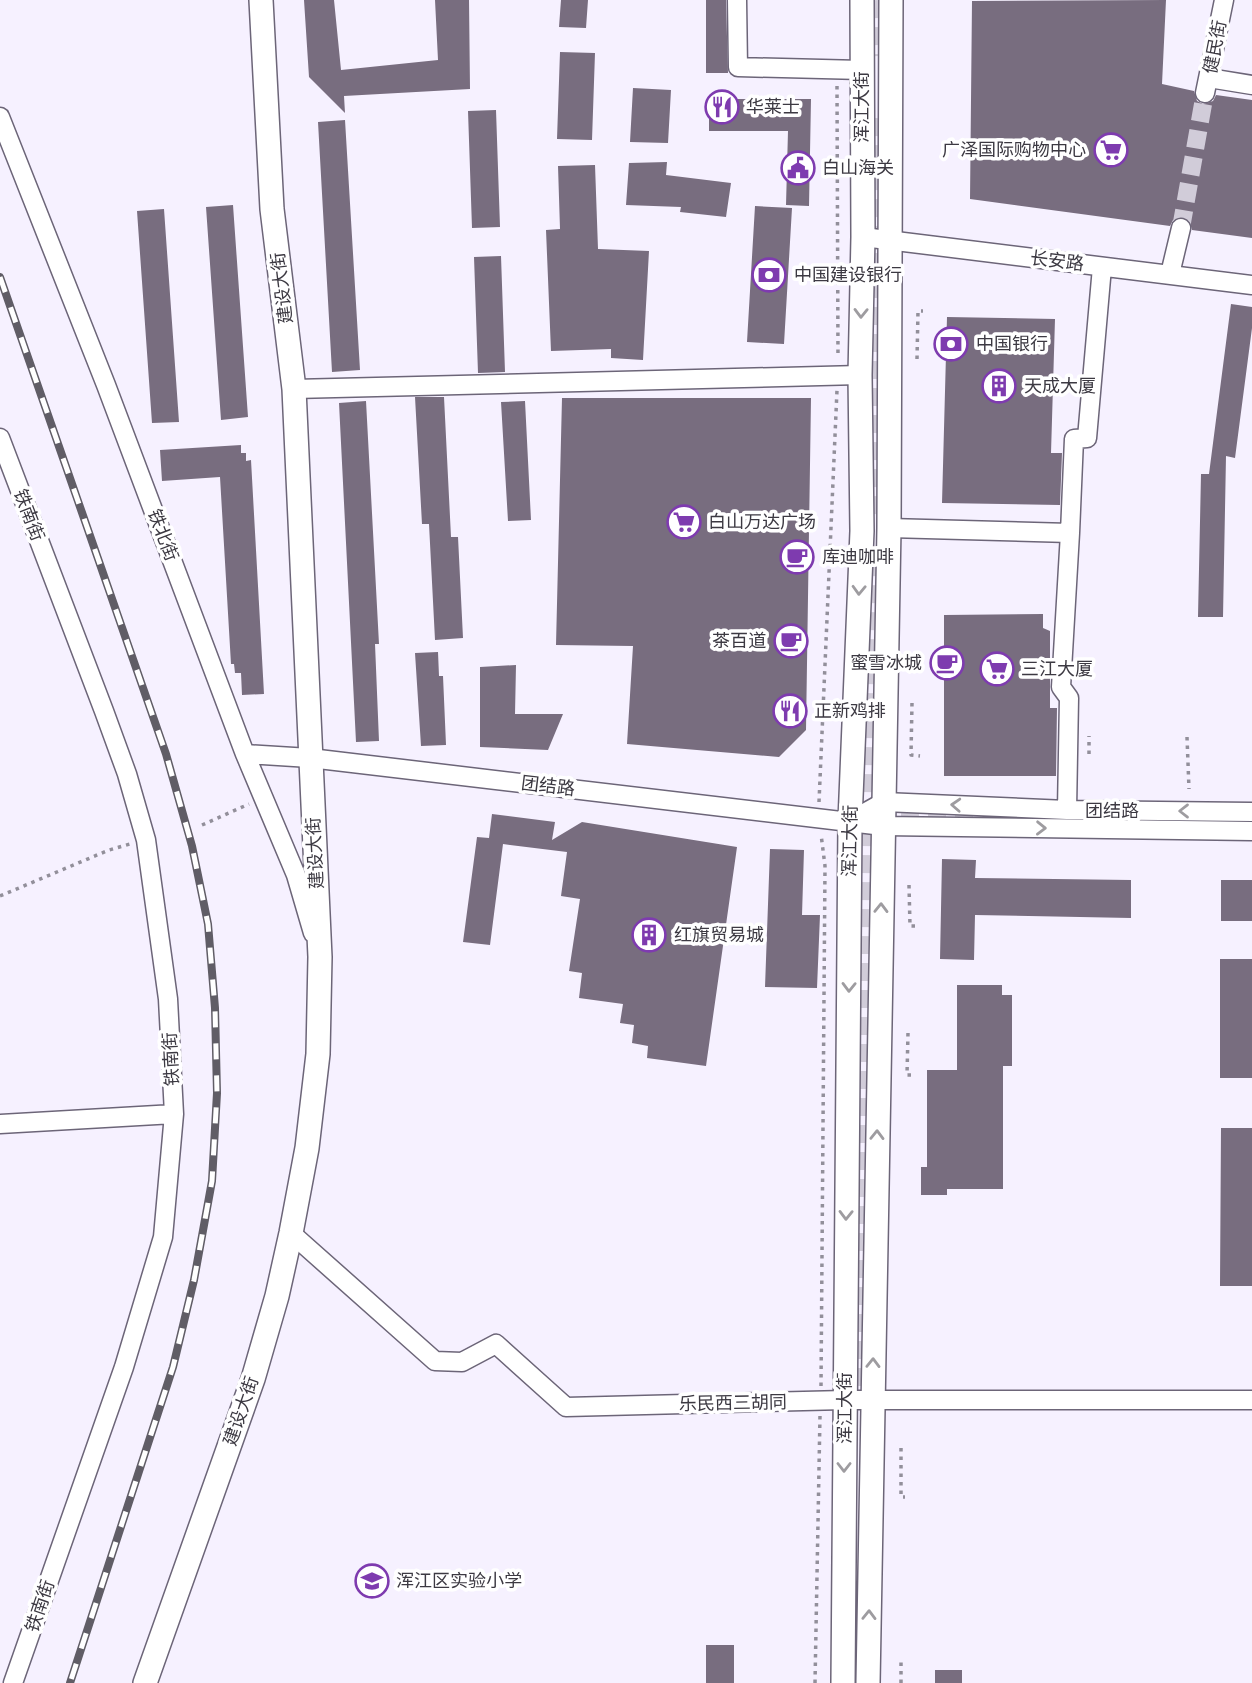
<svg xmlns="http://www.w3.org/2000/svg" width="1252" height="1683" viewBox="0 0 1252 1683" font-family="Arial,'Noto Sans SC',sans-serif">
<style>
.building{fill:#786d7f}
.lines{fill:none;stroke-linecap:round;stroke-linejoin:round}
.minor-tunnel{stroke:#d1ccd9;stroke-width:18;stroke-dasharray:18 9;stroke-linecap:butt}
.minor-casing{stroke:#6c6578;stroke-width:21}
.major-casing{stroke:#6c6578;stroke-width:26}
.path{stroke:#928f9a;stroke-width:3.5;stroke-dasharray:3.5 5;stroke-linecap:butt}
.minor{stroke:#fff;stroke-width:18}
.major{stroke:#fff;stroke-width:23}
.rail-casing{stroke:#605d66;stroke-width:8}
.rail{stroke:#fff;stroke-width:5;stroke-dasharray:16;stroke-linecap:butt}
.oneway{stroke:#9e9ca0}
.labels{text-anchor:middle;stroke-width:7;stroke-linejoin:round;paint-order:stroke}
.street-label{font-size:18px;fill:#3c3942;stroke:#fff}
.poi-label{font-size:18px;fill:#3c3942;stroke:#fff;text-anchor:start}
</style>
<rect width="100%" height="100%" fill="#f6f1ff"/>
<path class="building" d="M 304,0 L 334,0 L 341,70 L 438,60 L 435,0 L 469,0 L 470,89 L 344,96 L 345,113 L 309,77 Z
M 561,0 L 588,0 L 586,28 L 559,27 Z
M 706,0 L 726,0 L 728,73 L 706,73 Z
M 1166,0 L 1162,84 L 1194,91 L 1197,101 L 1203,104 L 1213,101 L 1216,95 L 1252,100 L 1252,238 L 1192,230 L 1189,220 L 1183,217 L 1173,220 L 1170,226 L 970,199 L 972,1 Z
M 560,52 L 595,53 L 592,140 L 557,139 Z
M 633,88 L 671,90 L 668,143 L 630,142 Z
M 709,99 L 811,99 L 809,206 L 786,205 L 788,131 L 709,131 Z
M 496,110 L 500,227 L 472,228 L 468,111 Z
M 345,120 L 360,370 L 332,372 L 318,122 Z
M 667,162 L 666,175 L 731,183 L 726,217 L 680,212 L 681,207 L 626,205 L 629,163 Z
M 595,165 L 598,249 L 649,251 L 643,360 L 611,358 L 611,349 L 551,351 L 546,230 L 560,229 L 558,166 Z
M 233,205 L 248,417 L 221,420 L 206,207 Z
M 755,206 L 792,208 L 784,344 L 747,342 Z
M 164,209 L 179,422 L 152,423 L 137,211 Z
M 501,256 L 505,372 L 478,373 L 474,257 Z
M 1231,304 L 1252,307 L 1252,328 L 1235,458 L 1226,456 L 1223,617 L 1198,617 L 1201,474 L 1209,474 Z
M 947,317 L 1055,319 L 1051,453 L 1062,453 L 1060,505 L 942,503 Z
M 415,397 L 444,397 L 451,537 L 458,537 L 463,638 L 435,640 L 429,524 L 422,524 Z
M 562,398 L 811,398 L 806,730 L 779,757 L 627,744 L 633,646 L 556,645 Z
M 366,401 L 379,644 L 375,644 L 379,741 L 356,742 L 339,403 Z
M 525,401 L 531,520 L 508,521 L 501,402 Z
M 241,445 L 241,453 L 246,453 L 246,461 L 251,460 L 264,694 L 242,695 L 241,673 L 235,673 L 234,664 L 231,664 L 220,477 L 162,481 L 160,450 Z
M 1043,614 L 1043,628 L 1050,631 L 1050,708 L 1057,708 L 1056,776 L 944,776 L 944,615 Z
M 438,652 L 439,676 L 443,676 L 446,745 L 421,746 L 415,653 Z
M 516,665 L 515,714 L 563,714 L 548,750 L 480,747 L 480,667 Z
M 492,814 L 555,822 L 552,840 L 582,822 L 737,847 L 706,1066 L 647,1058 L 648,1046 L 632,1043 L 634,1025 L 620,1023 L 623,1004 L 579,998 L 582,973 L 569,971 L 580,899 L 561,896 L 567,852 L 503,844 L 490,945 L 463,942 L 477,837 L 489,838 Z
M 770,849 L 804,850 L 802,915 L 820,915 L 817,988 L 765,987 Z
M 942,859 L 976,860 L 975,878 L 1131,880 L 1131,918 L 975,915 L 974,960 L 940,959 Z
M 1221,880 L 1252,880 L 1252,921 L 1221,921 Z
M 1220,959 L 1252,959 L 1252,1078 L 1220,1078 Z
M 957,985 L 1002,985 L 1002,995 L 1012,995 L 1012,1066 L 1003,1066 L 1003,1189 L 947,1189 L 947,1195 L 921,1195 L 921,1167 L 927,1167 L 927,1070 L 957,1070 Z
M 1221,1128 L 1252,1128 L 1252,1286 L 1220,1286 Z
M 706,1645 L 734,1645 L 734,1683 L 706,1683 Z
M 935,1670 L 962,1670 L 962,1683 L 935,1683 Z"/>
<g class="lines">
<path class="minor-tunnel" d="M 879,0 L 880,56
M 1181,228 L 1205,93
M 872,514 L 880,115
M 874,815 L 1056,818
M 862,1386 L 871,563"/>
<defs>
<path id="minor" d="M 737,0 L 738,67 L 862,70
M 1209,78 L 1252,85
M 1205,93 L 1224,0
M 0,117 L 106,385 L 245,754 L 296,875 L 313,933
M 863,237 L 1252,285
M 1170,274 L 1181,228
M 294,389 L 860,375
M 0,438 L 104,711 L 127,774 L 146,840 L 168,999 L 174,1114 L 163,1237 L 124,1367 L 13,1683
M 889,528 L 1070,533 L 1061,687 L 1069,698 L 1067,810
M 1070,533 L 1074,439 L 1087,438 L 1102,267
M 245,754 L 310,758 L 883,826 L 1252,831
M 850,821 L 884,802 L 1067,810 L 1252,812
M 0,1124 L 174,1114
M 291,1233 L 435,1361 L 462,1362 L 496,1344 L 566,1407 L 845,1400 L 1252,1400"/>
<path id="major" d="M 145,1683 L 253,1379 L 277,1296 L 291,1233 L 307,1148 L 318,1054 L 320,957 L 294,389 L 272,209 L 261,0
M 843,1683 L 850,821 L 862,531 L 860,375 L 863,237 L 862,0
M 868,1683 L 889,528 L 891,0"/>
</defs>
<use href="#minor" class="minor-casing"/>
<use href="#major" class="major-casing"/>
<path class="path" d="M 837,86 L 838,358
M 917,359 L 918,311 L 923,311
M 912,703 L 911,755 L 920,756
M 1187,737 L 1189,789
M 1089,754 L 1089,736
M 819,802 L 837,390
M 202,825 L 249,804
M 909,885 L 910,926 L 918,926
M 0,896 L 109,850 L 130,844
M 908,1033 L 907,1075 L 914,1075
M 821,1386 L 825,866 L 821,834
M 901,1448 L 901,1497 L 905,1497
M 815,1683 L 820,1415
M 901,1683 L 901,1659"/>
<use href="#minor" class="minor"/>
<use href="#major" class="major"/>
<defs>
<path id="rail" d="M 0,277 L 166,754 L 192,846 L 208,924 L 215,1008 L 217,1093 L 212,1181 L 194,1280 L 173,1367 L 70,1683"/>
</defs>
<use href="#rail" class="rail-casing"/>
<use href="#rail" class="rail"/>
</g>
<defs><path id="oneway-chevron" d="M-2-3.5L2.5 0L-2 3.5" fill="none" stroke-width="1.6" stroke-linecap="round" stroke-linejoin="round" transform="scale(1.75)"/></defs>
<g class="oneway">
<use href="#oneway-chevron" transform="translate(861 313) rotate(91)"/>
<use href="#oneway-chevron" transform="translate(859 590) rotate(92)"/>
<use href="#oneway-chevron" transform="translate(956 805) rotate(-177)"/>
<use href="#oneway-chevron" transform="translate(1184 811) rotate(-180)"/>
<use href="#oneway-chevron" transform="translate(1041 828) rotate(1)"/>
<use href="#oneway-chevron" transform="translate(881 908) rotate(-89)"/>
<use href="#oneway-chevron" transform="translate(849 987) rotate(91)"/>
<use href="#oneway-chevron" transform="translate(877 1135) rotate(-89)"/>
<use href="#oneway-chevron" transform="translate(846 1215) rotate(91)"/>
<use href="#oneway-chevron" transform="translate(873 1363) rotate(-89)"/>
<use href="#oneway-chevron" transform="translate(844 1467) rotate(90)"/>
<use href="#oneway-chevron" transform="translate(869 1615) rotate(-89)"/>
</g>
<defs>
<symbol id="restaurant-ring" viewBox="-11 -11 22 22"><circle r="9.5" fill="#fff" stroke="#7e3baf" stroke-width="1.5"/><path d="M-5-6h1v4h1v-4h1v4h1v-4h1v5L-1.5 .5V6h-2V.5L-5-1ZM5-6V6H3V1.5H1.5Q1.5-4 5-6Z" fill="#7e3baf"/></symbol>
<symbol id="supermarket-ring" viewBox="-11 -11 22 22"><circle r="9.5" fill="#fff" stroke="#7e3baf" stroke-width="1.5"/><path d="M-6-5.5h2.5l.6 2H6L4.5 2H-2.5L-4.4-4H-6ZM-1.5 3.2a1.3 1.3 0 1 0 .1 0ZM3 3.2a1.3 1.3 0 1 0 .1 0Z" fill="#7e3baf"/></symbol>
<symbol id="civic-ring" viewBox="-11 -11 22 22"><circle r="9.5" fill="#fff" stroke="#7e3baf" stroke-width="1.5"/><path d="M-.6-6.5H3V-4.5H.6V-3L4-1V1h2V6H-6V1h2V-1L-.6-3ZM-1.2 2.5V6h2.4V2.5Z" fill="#7e3baf"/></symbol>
<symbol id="bank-ring" viewBox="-11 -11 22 22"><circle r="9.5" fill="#fff" stroke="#7e3baf" stroke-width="1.5"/><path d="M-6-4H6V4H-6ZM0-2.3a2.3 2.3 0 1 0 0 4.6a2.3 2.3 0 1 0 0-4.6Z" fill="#7e3baf"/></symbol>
<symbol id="building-ring" viewBox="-11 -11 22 22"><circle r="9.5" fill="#fff" stroke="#7e3baf" stroke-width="1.5"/><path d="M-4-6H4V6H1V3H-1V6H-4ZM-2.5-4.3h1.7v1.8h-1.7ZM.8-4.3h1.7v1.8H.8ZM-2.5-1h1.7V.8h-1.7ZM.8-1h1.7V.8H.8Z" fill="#7e3baf"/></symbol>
<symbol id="cafe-ring" viewBox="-11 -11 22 22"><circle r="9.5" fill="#fff" stroke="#7e3baf" stroke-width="1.5"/><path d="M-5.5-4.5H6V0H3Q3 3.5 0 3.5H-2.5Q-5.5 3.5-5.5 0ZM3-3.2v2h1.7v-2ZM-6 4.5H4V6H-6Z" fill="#7e3baf"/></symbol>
<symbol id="school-ring" viewBox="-11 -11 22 22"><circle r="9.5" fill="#fff" stroke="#7e3baf" stroke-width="1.5"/><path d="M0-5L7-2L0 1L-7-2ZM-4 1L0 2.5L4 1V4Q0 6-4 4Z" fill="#7e3baf"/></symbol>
</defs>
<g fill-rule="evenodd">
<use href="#restaurant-ring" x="703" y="88" width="38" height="38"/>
<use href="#supermarket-ring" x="1092" y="131" width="38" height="38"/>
<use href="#civic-ring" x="779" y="149" width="38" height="38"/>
<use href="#bank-ring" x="750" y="256" width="38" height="38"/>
<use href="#bank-ring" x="932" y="325" width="38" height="38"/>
<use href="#building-ring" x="980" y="367" width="38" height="38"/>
<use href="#supermarket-ring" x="665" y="503" width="38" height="38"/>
<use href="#cafe-ring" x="778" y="538" width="38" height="38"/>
<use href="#cafe-ring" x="772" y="622" width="38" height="38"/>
<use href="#cafe-ring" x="928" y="644" width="38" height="38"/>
<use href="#supermarket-ring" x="978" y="650" width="38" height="38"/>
<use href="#restaurant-ring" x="771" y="692" width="38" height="38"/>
<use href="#building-ring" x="630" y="916" width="38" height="38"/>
<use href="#school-ring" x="353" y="1562" width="38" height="38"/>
</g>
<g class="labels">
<g class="street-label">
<text transform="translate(1215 47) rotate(-79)" y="6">健民街</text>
<text transform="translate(862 107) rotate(-90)" y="6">浑江大街</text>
<text transform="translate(1057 261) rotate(7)" y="6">长安路</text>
<text transform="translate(282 288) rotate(-97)" y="6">建设大街</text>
<text transform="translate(29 515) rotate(69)" y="6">铁南街</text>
<text transform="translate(163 535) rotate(69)" y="6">铁北街</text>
<text transform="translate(548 786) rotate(7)" y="6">团结路</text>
<text x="1112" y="817">团结路</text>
<text transform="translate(850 841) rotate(-89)" y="6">浑江大街</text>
<text transform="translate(315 853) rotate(-93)" y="6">建设大街</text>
<text transform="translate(171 1059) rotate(-93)" y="6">铁南街</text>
<text transform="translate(733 1403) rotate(-1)" y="6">乐民西三胡同</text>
<text transform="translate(845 1408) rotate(-90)" y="6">浑江大街</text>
<text transform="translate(241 1411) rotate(-71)" y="6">建设大街</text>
<text transform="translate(40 1606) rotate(-71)" y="6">铁南街</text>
</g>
<g class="poi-label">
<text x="746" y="113">华莱士</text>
<text x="1086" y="156" text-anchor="end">广泽国际购物中心</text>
<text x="822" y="174">白山海关</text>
<text x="794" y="281">中国建设银行</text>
<text x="976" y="350">中国银行</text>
<text x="1024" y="392">天成大厦</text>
<text x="708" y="528">白山万达广场</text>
<text x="822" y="563">库迪咖啡</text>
<text x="766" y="647" text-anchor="end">茶百道</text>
<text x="922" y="669" text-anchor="end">蜜雪冰城</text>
<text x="1021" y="675">三江大厦</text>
<text x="814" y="717">正新鸡排</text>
<text x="674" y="941">红旗贸易城</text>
<text x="396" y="1587">浑江区实验小学</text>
</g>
</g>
</svg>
